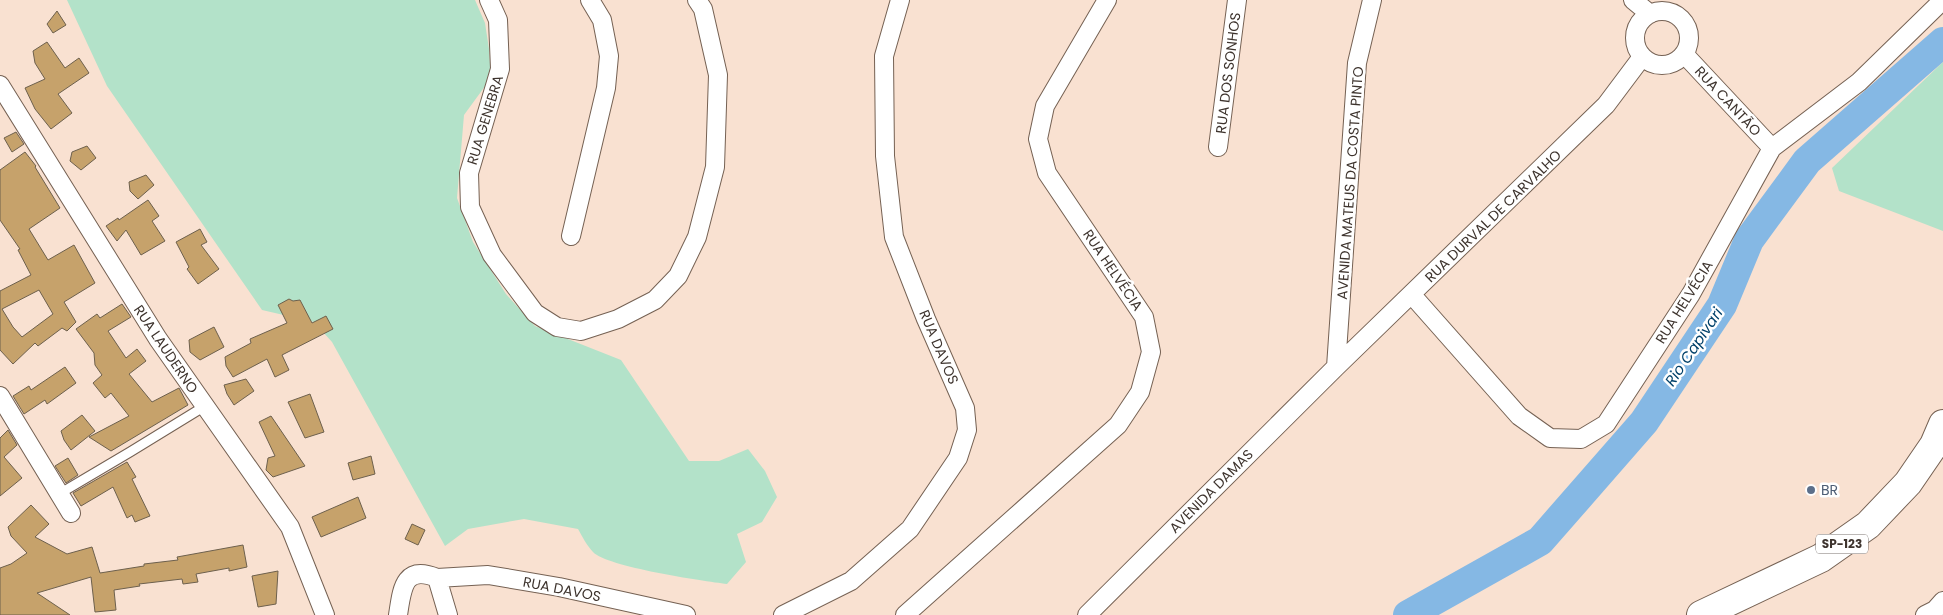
<svg xmlns="http://www.w3.org/2000/svg" width="1943" height="615" viewBox="0 0 1943 615" font-family="Poppins,sans-serif">
<style>
.green{fill:#b3e2c9}
.lines{fill:none;stroke-linecap:round;stroke-linejoin:round}
.river{stroke:#85b8e4;stroke-width:30}
.building{fill:#c6a26b;stroke:#6d604d;fill-rule:evenodd}
.service-casing{stroke:#756153;stroke-width:11}
.minor-casing{stroke:#756153;stroke-width:20}
.primary-casing{stroke:#756153;stroke-width:30}
.service{stroke:#fff;stroke-width:9}
.minor{stroke:#fff;stroke-width:18}
.primary{stroke:#fff;stroke-width:28}
.service-dot{fill:#5c6f8a;stroke:#fff;stroke-width:2}
.labels{text-anchor:middle;stroke-width:5;stroke-linejoin:round;paint-order:stroke}
.shield{fill:#fff;stroke:#78716d;stroke-width:1}
.shield-label{font-size:12px;font-weight:bold;fill:#3e342e}
.street-label{font-size:14px;fill:#3e342e;stroke:#fff}
.service-label{font-size:14px;fill:#4e5e75;stroke:#fff;text-anchor:start}
.water-label{font-size:15px;font-style:italic;fill:#01416a;stroke:#fff}
</style>
<rect width="100%" height="100%" fill="#f9e1d1"/>
<path class="green" d="M 67,0 L 475,0 L 485,23 L 489,49 L 491,78 L 464,115 L 457,198 L 473,242 L 506,294 L 535,326 L 621,360 L 689,461 L 719,461 L 748,449 L 765,471 L 777,497 L 762,522 L 737,534 L 746,562 L 727,584 C 703,581 607,567 593,552 C 587,546 582,536 578,529 L 524,519 L 468,529 L 445,546 L 332,342 L 314,322 L 262,310 L 107,86 Z
M 1943,62 L 1943,231 L 1839,191 L 1832,168 Z"/>
<g class="lines">
<path class="river" d="M 1408,615 L 1540,541 L 1644,422 L 1722,305 L 1749,240 L 1807,161 L 1943,42"/>
</g>
<path class="building" d="M 57,11 L 66,25 L 53,33 L 47,24 Z
M 47,42 L 65,68 L 79,58 L 89,73 L 58,94 L 72,113 L 51,129 L 35,109 L 25,88 L 45,79 L 35,63 L 33,51 Z
M 16,132 L 24,144 L 12,152 L 4,138 Z
M 87,146 L 96,158 L 81,170 L 70,161 L 72,152 Z
M 25,152 L 36,166 L 35,167 L 60,208 L 29,229 L 48,260 L 74,245 L 95,283 L 64,302 L 76,322 L 67,331 L 62,328 L 38,346 L 35,343 L 13,364 L 0,350 L 0,291 L 31,275 L 18,250 L 20,249 L 0,220 L 0,170 ZM 39,290 L 53,314 L 22,337 L 13,327 L 2,309 Z
M 146,175 L 154,185 L 138,199 L 130,191 L 129,182 Z
M 148,200 L 159,216 L 152,221 L 165,241 L 141,255 L 126,230 L 117,241 L 106,226 L 118,218 L 119,220 Z
M 200,229 L 207,242 L 201,245 L 219,269 L 198,284 L 187,269 L 189,267 L 176,242 Z
M 289,299 L 293,301 L 300,300 L 312,323 L 326,316 L 333,329 L 282,355 L 289,370 L 275,377 L 267,359 L 233,377 L 226,366 L 225,357 L 251,343 L 250,339 L 287,323 L 278,305 Z
M 122,304 L 131,317 L 108,331 L 126,358 L 137,349 L 146,361 L 129,374 L 152,402 L 179,388 L 188,405 L 111,451 L 89,437 L 129,416 L 111,393 L 105,398 L 93,383 L 102,375 L 95,365 L 94,353 L 76,329 L 97,314 L 100,318 Z
M 214,327 L 224,347 L 200,360 L 190,352 L 189,340 Z
M 65,367 L 76,383 L 47,404 L 45,400 L 24,414 L 13,396 L 29,386 L 31,390 Z
M 246,379 L 254,391 L 234,405 L 227,394 L 224,385 Z
M 310,394 L 324,432 L 305,438 L 288,402 Z
M 82,415 L 95,431 L 71,450 L 64,440 L 61,431 Z
M 271,416 L 305,466 L 273,477 L 266,470 L 268,458 L 275,456 L 259,422 Z
M 8,430 L 17,445 L 4,457 L 22,478 L 0,496 L 0,438 Z
M 371,456 L 375,474 L 353,480 L 348,463 Z
M 68,458 L 78,475 L 66,483 L 55,466 Z
M 127,462 L 136,477 L 132,479 L 150,516 L 135,522 L 132,515 L 127,518 L 113,487 L 81,506 L 73,493 Z
M 358,497 L 366,518 L 321,537 L 312,517 Z
M 31,505 L 49,524 L 35,537 L 67,554 L 92,547 L 100,573 L 144,566 L 144,564 L 178,560 L 177,557 L 243,545 L 247,567 L 229,571 L 229,568 L 196,574 L 198,582 L 183,584 L 182,579 L 139,584 L 140,586 L 114,590 L 116,610 L 95,612 L 91,577 L 37,593 L 70,615 L 0,615 L 0,568 L 11,564 L 27,553 L 11,536 L 8,527 Z
M 412,524 L 425,530 L 418,545 L 405,539 Z
M 278,571 L 276,604 L 258,607 L 252,576 Z"/>
<g class="lines">
<defs>
<path id="service" d="M 59,494 L 130,452 L 205,406"/>
<path id="minor" d="M 489,0 L 498,20 L 500,69 L 469,173 L 470,207 L 492,255 L 535,313 L 557,327 L 581,331 L 618,319 L 655,300 L 678,276 L 697,237 L 715,167 L 718,75 L 703,9 L 697,0
M 1633,0 L 1650,14
M1635 38a27 27 0 1 1 54 0a27 27 0 1 1-54 0Z
M 1685,55 L 1772,148
M 0,85 L 158,339 L 290,527 L 325,615
M 1218,147 L 1237,0
M 571,236 L 606,88 L 609,56 L 602,20 L 590,0
M 1412,295 L 1519,416 L 1550,438 L 1581,439 L 1606,424 L 1691,294 L 1772,148 L 1859,82 L 1943,0
M 1336,367 L 1357,63 L 1372,0
M 0,396 L 71,513
M 437,578 L 488,575 L 559,587 L 686,615
M 398,615 C 402,590 403,564 437,578 L 448,615
M 783,615 L 851,581 L 910,529 L 958,458 L 967,430 L 965,408 L 926,319 L 894,237 L 885,156 L 884,56 L 900,0
M 905,615 L 1118,425 L 1140,392 L 1151,352 L 1144,317 L 1047,173 L 1038,139 L 1045,106 L 1107,0
M 1087,615 L 1336,367 L 1606,105 L 1642,57
M 1925,615 L 1935,610 L 1943,601"/>
<path id="primary" d="M 1701,615 L 1821,558 L 1868,525 L 1908,483 L 1934,445 L 1943,424"/>
</defs>
<use href="#service" class="service-casing"/>
<use href="#minor" class="minor-casing"/>
<use href="#primary" class="primary-casing"/>
<use href="#service" class="service"/>
<use href="#minor" class="minor"/>
<use href="#primary" class="primary"/>
</g>
<circle class="service-dot" cx="1811" cy="490" r="5"/>
<g class="labels">
<rect class="shield" x="1816" y="534.5" width="52" height="19" rx="4"/>
<g class="shield-label">
<text x="1842" y="548">SP-123</text>
</g>
<g class="street-label">
<text transform="translate(1228 73) rotate(-83)" y="5">RUA DOS SONHOS</text>
<text transform="translate(1728 101) rotate(47)" y="5">RUA CANTÃO</text>
<text transform="translate(485 120) rotate(-73)" y="5">RUA GENEBRA</text>
<text transform="translate(1350 183) rotate(-86)" y="5">AVENIDA MATEUS DA COSTA PINTO</text>
<text transform="translate(1493 216) rotate(-44)" y="5">RUA DURVAL DE CARVALHO</text>
<text transform="translate(1113 270) rotate(56)" y="5">RUA HELVÉCIA</text>
<text transform="translate(1684 302) rotate(-58)" y="5">RUA HELVÉCIA</text>
<text transform="translate(939 347) rotate(67)" y="5">RUA DAVOS</text>
<text transform="translate(166 349) rotate(56)" y="5">RUA LAUDERNO</text>
<text transform="translate(1211 491) rotate(-45)" y="5">AVENIDA DAMAS</text>
<text transform="translate(562 589) rotate(11)" y="5">RUA DAVOS</text>
</g>
<g class="service-label">
<text x="1821" y="495">BR</text>
</g>
<g class="water-label">
<text transform="translate(1694 347) rotate(-56)" y="5">Rio Capivari</text>
</g>
</g>
</svg>
